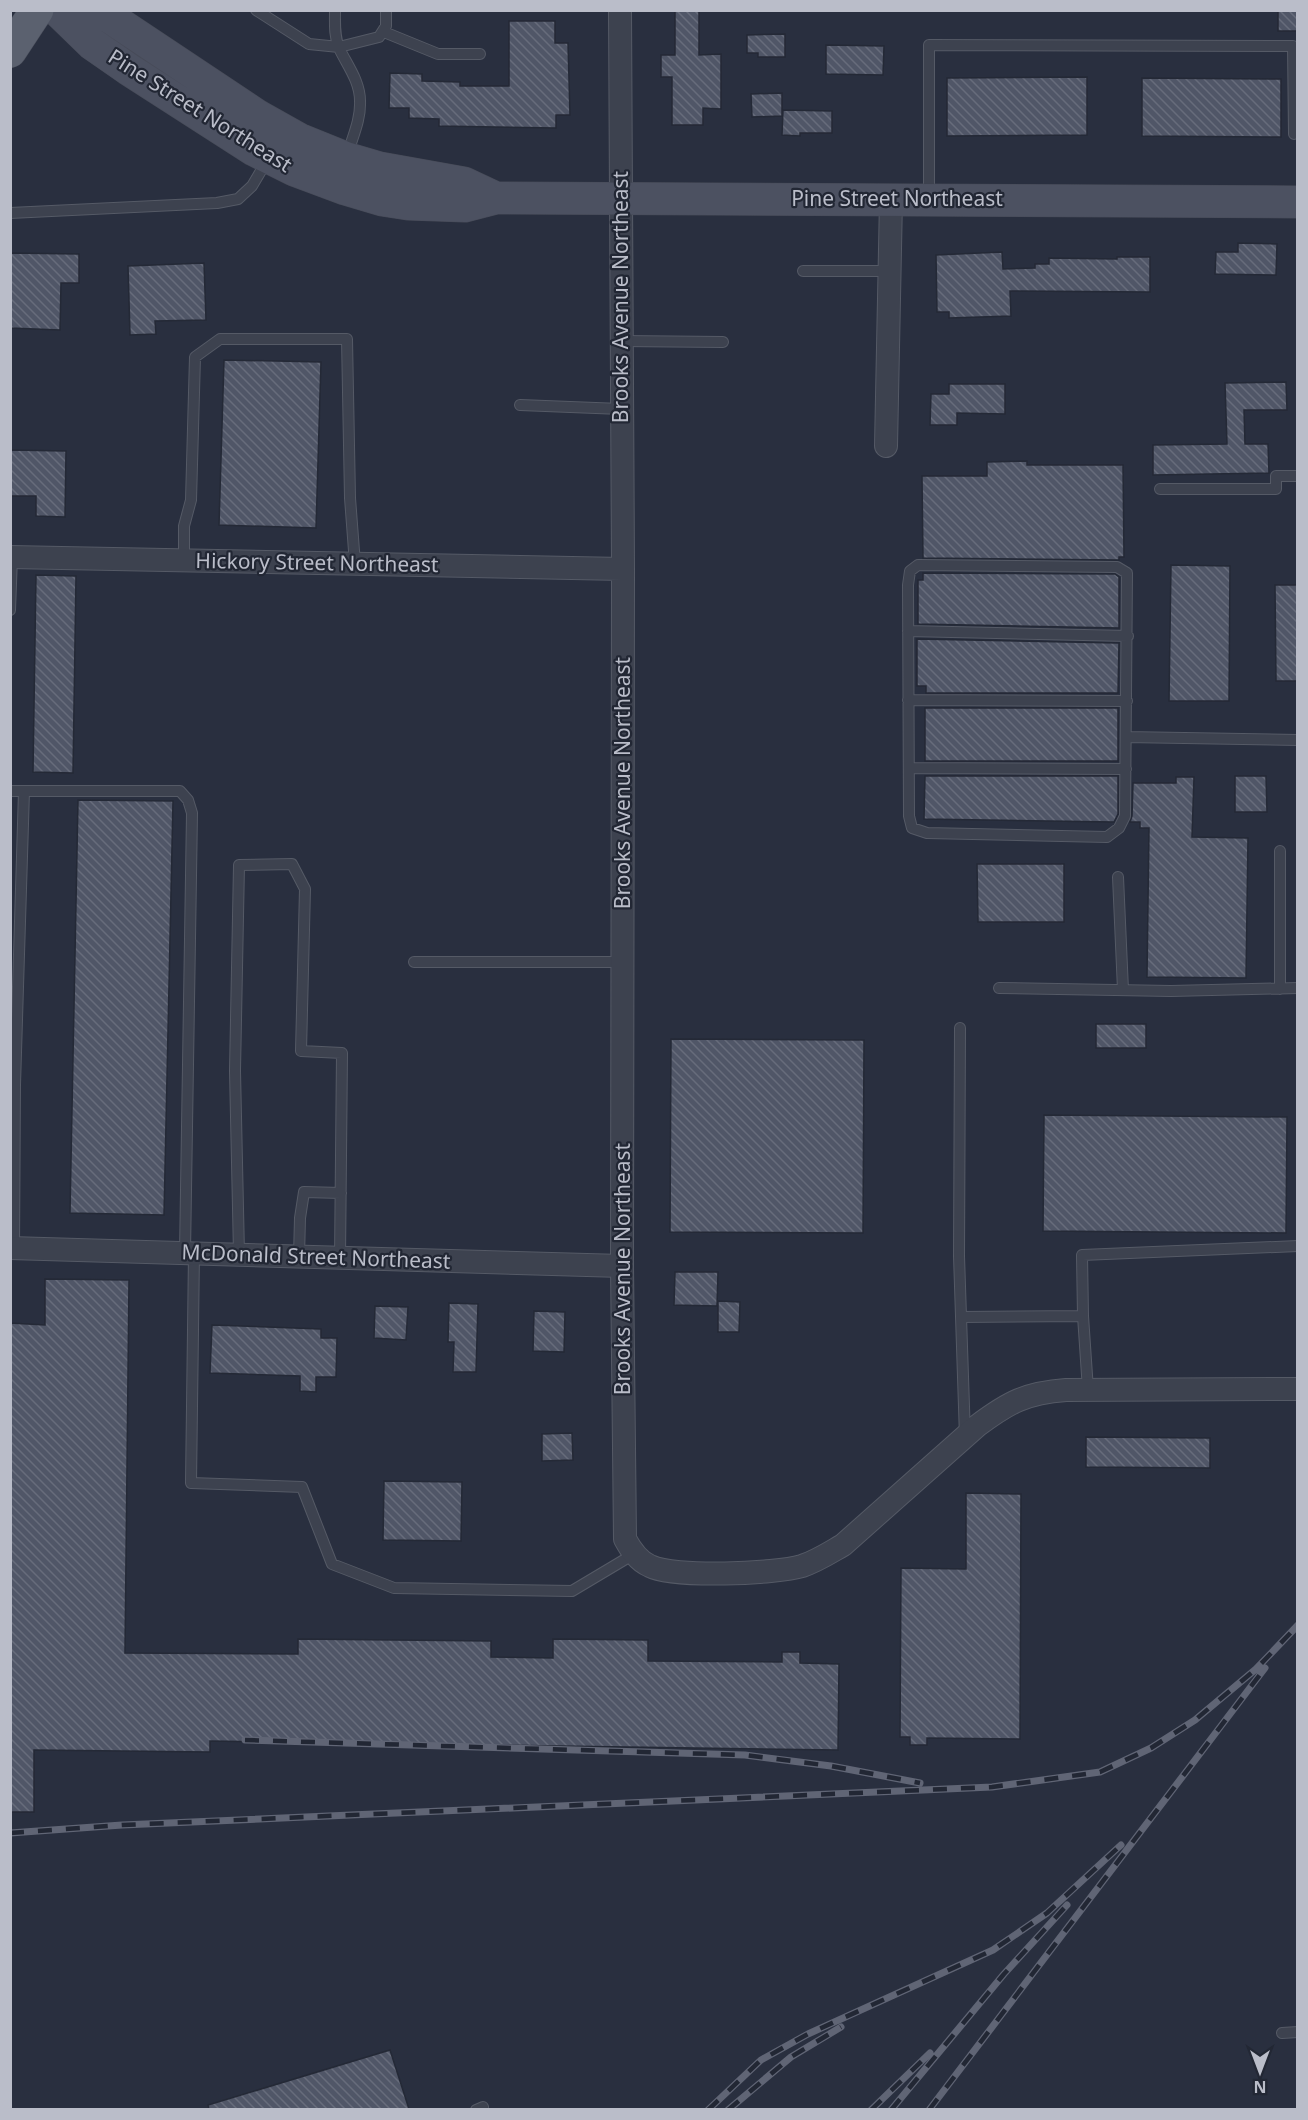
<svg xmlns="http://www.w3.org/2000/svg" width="1308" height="2120" viewBox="0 0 1308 2120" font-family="'Noto Sans',sans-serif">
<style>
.building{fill:url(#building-back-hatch);stroke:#242936;stroke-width:1.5}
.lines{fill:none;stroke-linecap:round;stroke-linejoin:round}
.lane-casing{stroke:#555a66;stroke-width:12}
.street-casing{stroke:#555a66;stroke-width:24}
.secondary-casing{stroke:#474b58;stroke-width:33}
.primary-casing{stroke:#474b58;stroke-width:34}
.lane{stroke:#3d424f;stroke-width:10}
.street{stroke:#3d424f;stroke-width:22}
.secondary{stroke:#4c5161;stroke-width:32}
.primary{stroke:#5b616f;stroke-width:33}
.rail-casing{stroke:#606575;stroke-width:7}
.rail{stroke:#222734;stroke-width:4.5;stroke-dasharray:14;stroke-linecap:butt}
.labels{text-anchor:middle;stroke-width:4.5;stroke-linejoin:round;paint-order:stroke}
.street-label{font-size:21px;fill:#babdc9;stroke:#222734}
</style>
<defs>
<pattern id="building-back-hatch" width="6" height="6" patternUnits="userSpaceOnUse" patternTransform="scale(1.5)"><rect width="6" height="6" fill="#505667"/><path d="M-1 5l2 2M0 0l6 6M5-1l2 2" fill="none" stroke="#676c7b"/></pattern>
</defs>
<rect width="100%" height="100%" fill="#292f3f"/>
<path class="building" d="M 675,10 L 699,10 L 699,55 L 721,54 L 721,109 L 703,108 L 703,125 L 672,125 L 672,77 L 661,77 L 661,55 L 675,55 Z
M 1278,10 L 1298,10 L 1298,31 L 1278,31 Z
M 509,21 L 555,21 L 555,43 L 568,43 L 570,115 L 556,115 L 556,128 L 439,126 L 439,119 L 409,118 L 409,108 L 389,108 L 390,73 L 422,74 L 422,81 L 460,82 L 460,86 L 509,86 Z
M 785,34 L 785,57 L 758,57 L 758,53 L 747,53 L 747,35 Z
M 826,45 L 884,46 L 883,75 L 826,74 Z
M 1087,77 L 1087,135 L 947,136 L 947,78 Z
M 1142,78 L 1281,79 L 1281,137 L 1142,136 Z
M 782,93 L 782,116 L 752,117 L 751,94 Z
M 783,110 L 832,111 L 832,133 L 800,133 L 800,136 L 782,135 Z
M 1238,243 L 1277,244 L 1276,275 L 1215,274 L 1216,252 L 1238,252 Z
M 1002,252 L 1003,269 L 1035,268 L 1035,264 L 1049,264 L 1049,258 L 1117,259 L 1117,257 L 1150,257 L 1150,292 L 1010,291 L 1011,316 L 949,318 L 949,312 L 937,312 L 936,255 Z
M 10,253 L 79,254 L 79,283 L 61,283 L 60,330 L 10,328 Z
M 204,263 L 206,320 L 155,321 L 156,334 L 130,335 L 128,266 Z
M 224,360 L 321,362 L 316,528 L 219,525 Z
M 1286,382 L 1287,410 L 1244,410 L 1245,444 L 1268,444 L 1269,473 L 1153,475 L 1153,445 L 1227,444 L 1225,383 Z
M 949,384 L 1005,384 L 1005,414 L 957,413 L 957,425 L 930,425 L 931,394 L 949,394 Z
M 10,450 L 66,451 L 65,517 L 36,516 L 36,496 L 10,496 Z
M 1027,461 L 1027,465 L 1123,465 L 1124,557 L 1119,557 L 1119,560 L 923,558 L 922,476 L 987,476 L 987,462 Z
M 1171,565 L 1230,566 L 1229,701 L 1169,701 Z
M 923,573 L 1115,574 L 1119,577 L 1119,628 L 918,624 L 918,580 L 923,580 Z
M 36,575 L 76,576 L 73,773 L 33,772 Z
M 1275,585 L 1298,585 L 1298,681 L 1276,681 Z
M 917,639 L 1119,643 L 1118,693 L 926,693 L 926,686 L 917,686 Z
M 925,708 L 1118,708 L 1118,761 L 925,761 Z
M 925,776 L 1118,776 L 1118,814 L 1114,822 L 924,819 Z
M 1235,776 L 1266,776 L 1267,812 L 1235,812 Z
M 1176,777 L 1194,777 L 1192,837 L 1248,838 L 1246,978 L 1147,977 L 1149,828 L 1140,828 L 1140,822 L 1130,822 L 1132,816 L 1133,783 L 1176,783 Z
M 78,800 L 173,801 L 164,1215 L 70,1213 Z
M 977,864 L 1064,864 L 1064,922 L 978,922 Z
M 1096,1024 L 1146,1024 L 1146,1048 L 1096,1048 Z
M 671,1039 L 864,1040 L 863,1233 L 670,1232 Z
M 1044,1115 L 1287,1117 L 1286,1233 L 1043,1231 Z
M 675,1272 L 718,1272 L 717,1306 L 674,1305 Z
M 45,1279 L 129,1280 L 125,1653 L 298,1654 L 298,1639 L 491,1641 L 491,1657 L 553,1658 L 553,1639 L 648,1640 L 648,1661 L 782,1662 L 782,1652 L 800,1652 L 800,1663 L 839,1664 L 838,1750 L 210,1741 L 210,1752 L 34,1750 L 34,1812 L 10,1812 L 10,1323 L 45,1325 Z
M 718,1301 L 740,1302 L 739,1332 L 718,1332 Z
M 449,1303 L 478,1304 L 476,1372 L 453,1372 L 454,1342 L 448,1342 Z
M 375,1306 L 408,1307 L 406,1340 L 374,1338 Z
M 534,1311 L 565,1312 L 564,1352 L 533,1351 Z
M 212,1325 L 321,1329 L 321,1338 L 337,1338 L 336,1377 L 316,1377 L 316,1392 L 300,1391 L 300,1376 L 210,1373 Z
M 572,1433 L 573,1460 L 542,1461 L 542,1434 Z
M 1086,1437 L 1210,1438 L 1210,1468 L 1086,1467 Z
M 384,1481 L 462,1482 L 461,1541 L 383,1540 Z
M 966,1493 L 1021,1494 L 1020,1739 L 927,1738 L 927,1745 L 910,1745 L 910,1737 L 900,1737 L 901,1568 L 966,1569 Z
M 390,2050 L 409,2109 L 209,2109 L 208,2105 Z"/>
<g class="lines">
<defs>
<path id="lane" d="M 256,10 L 309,44 L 339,47 L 379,37 L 386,26 L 386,10
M 335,10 C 335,23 334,36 339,48 C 347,65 360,81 360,101 C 361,120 352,138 347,156
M 384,32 L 438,54 L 480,54
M 929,196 L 929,45 L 1293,46 L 1294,134
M 10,213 L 217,203 L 238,199 L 252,186 L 268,159
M 803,271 L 889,271
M 621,341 L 723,342
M 520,405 L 621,409
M 1160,489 L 1276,489 L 1276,476 L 1298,476
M 184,561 L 184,526 L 191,500 L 195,357 L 220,339 L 347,339 L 350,498 L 355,564
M 918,565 L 1117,567 L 1127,573 L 1125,816 L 1119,828 L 1107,837 L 927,833 L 912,828 L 909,816 L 908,585 L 910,571 Z
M 10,610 L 12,557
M 908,631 L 1128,636
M 908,700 L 1127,701
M 1126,737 L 1298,740
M 909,768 L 1126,769
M 10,791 L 180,791 L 188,800 L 192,813 L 185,1253
M 1280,851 L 1280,989
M 1118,877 L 1123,990
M 414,962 L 623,962
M 999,988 L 1171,991 L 1298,988
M 960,1028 L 959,1256 L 965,1437
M 14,1248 L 15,1085 L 24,791
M 194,1253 L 191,1483 L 302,1487 L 332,1564 L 394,1588 L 572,1591 L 634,1554
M 239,1254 L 235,1071 L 239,865 L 292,864 L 305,889 L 301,1051 L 342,1053 L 340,1258
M 299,1256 L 300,1218 L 304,1192 L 341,1193
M 1083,1316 L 1088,1390
M 961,1317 L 1083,1316 L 1082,1255 L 1298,1246
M 1282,2033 L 1298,2032
M 476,2110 L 483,2107"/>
<path id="street" d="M 620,10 L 623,569 L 622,1266 L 625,1539 C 631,1550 638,1561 650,1566 C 673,1578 776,1574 802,1566 C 817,1561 829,1553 843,1545 L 977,1426 C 1009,1402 1026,1393 1066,1390 L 1298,1389
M 886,446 L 891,200
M 10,557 L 623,569
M 10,1248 L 622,1266"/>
<path id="secondary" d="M 57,10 L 92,44 L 128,69 L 254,150 L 294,170 L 345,189 L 382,200 L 408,204 L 465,206 L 496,198 L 1298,202
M 87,10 L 108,16 L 258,116 L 299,139 L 346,158 L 380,168 L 464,183 L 496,198"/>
<path id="primary" d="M 10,51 L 37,10"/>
</defs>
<use href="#lane" class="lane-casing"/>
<use href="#street" class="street-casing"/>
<use href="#secondary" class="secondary-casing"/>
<use href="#primary" class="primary-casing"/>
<use href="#lane" class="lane"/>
<use href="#street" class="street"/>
<use href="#secondary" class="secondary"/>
<use href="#primary" class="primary"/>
<defs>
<path id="rail" d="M 245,1740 L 745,1755 L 831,1766 L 920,1783
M 10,1833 L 122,1825 L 992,1787 L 1100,1772 L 1151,1748 L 1195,1720 L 1256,1669 L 1298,1625
M 708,2110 L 761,2060 L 808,2034 L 993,1950 L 1047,1913 L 1121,1845
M 728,2110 L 791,2057 L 841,2027
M 871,2110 L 930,2053
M 891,2110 L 1004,1974 L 1067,1905
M 929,2110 L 1265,1668"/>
</defs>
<use href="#rail" class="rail-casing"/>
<use href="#rail" class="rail"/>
</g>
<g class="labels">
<g class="street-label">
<text transform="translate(200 111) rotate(32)" y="7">Pine Street Northeast</text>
<text x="897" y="206">Pine Street Northeast</text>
<text transform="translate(621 297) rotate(-90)" y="7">Brooks Avenue Northeast</text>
<text transform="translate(317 563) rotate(1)" y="7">Hickory Street Northeast</text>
<text transform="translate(623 783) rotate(-90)" y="7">Brooks Avenue Northeast</text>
<text transform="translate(316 1257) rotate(2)" y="7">McDonald Street Northeast</text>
<text transform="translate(623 1269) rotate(-90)" y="7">Brooks Avenue Northeast</text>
</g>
</g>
<rect width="1308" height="2120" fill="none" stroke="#babdc9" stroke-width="24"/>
<g transform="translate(1260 2072) rotate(180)" stroke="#222734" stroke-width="4.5" paint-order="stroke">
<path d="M0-4.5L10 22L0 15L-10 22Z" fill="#babdc9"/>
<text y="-9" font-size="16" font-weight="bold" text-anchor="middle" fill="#babdc9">N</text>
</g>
</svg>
